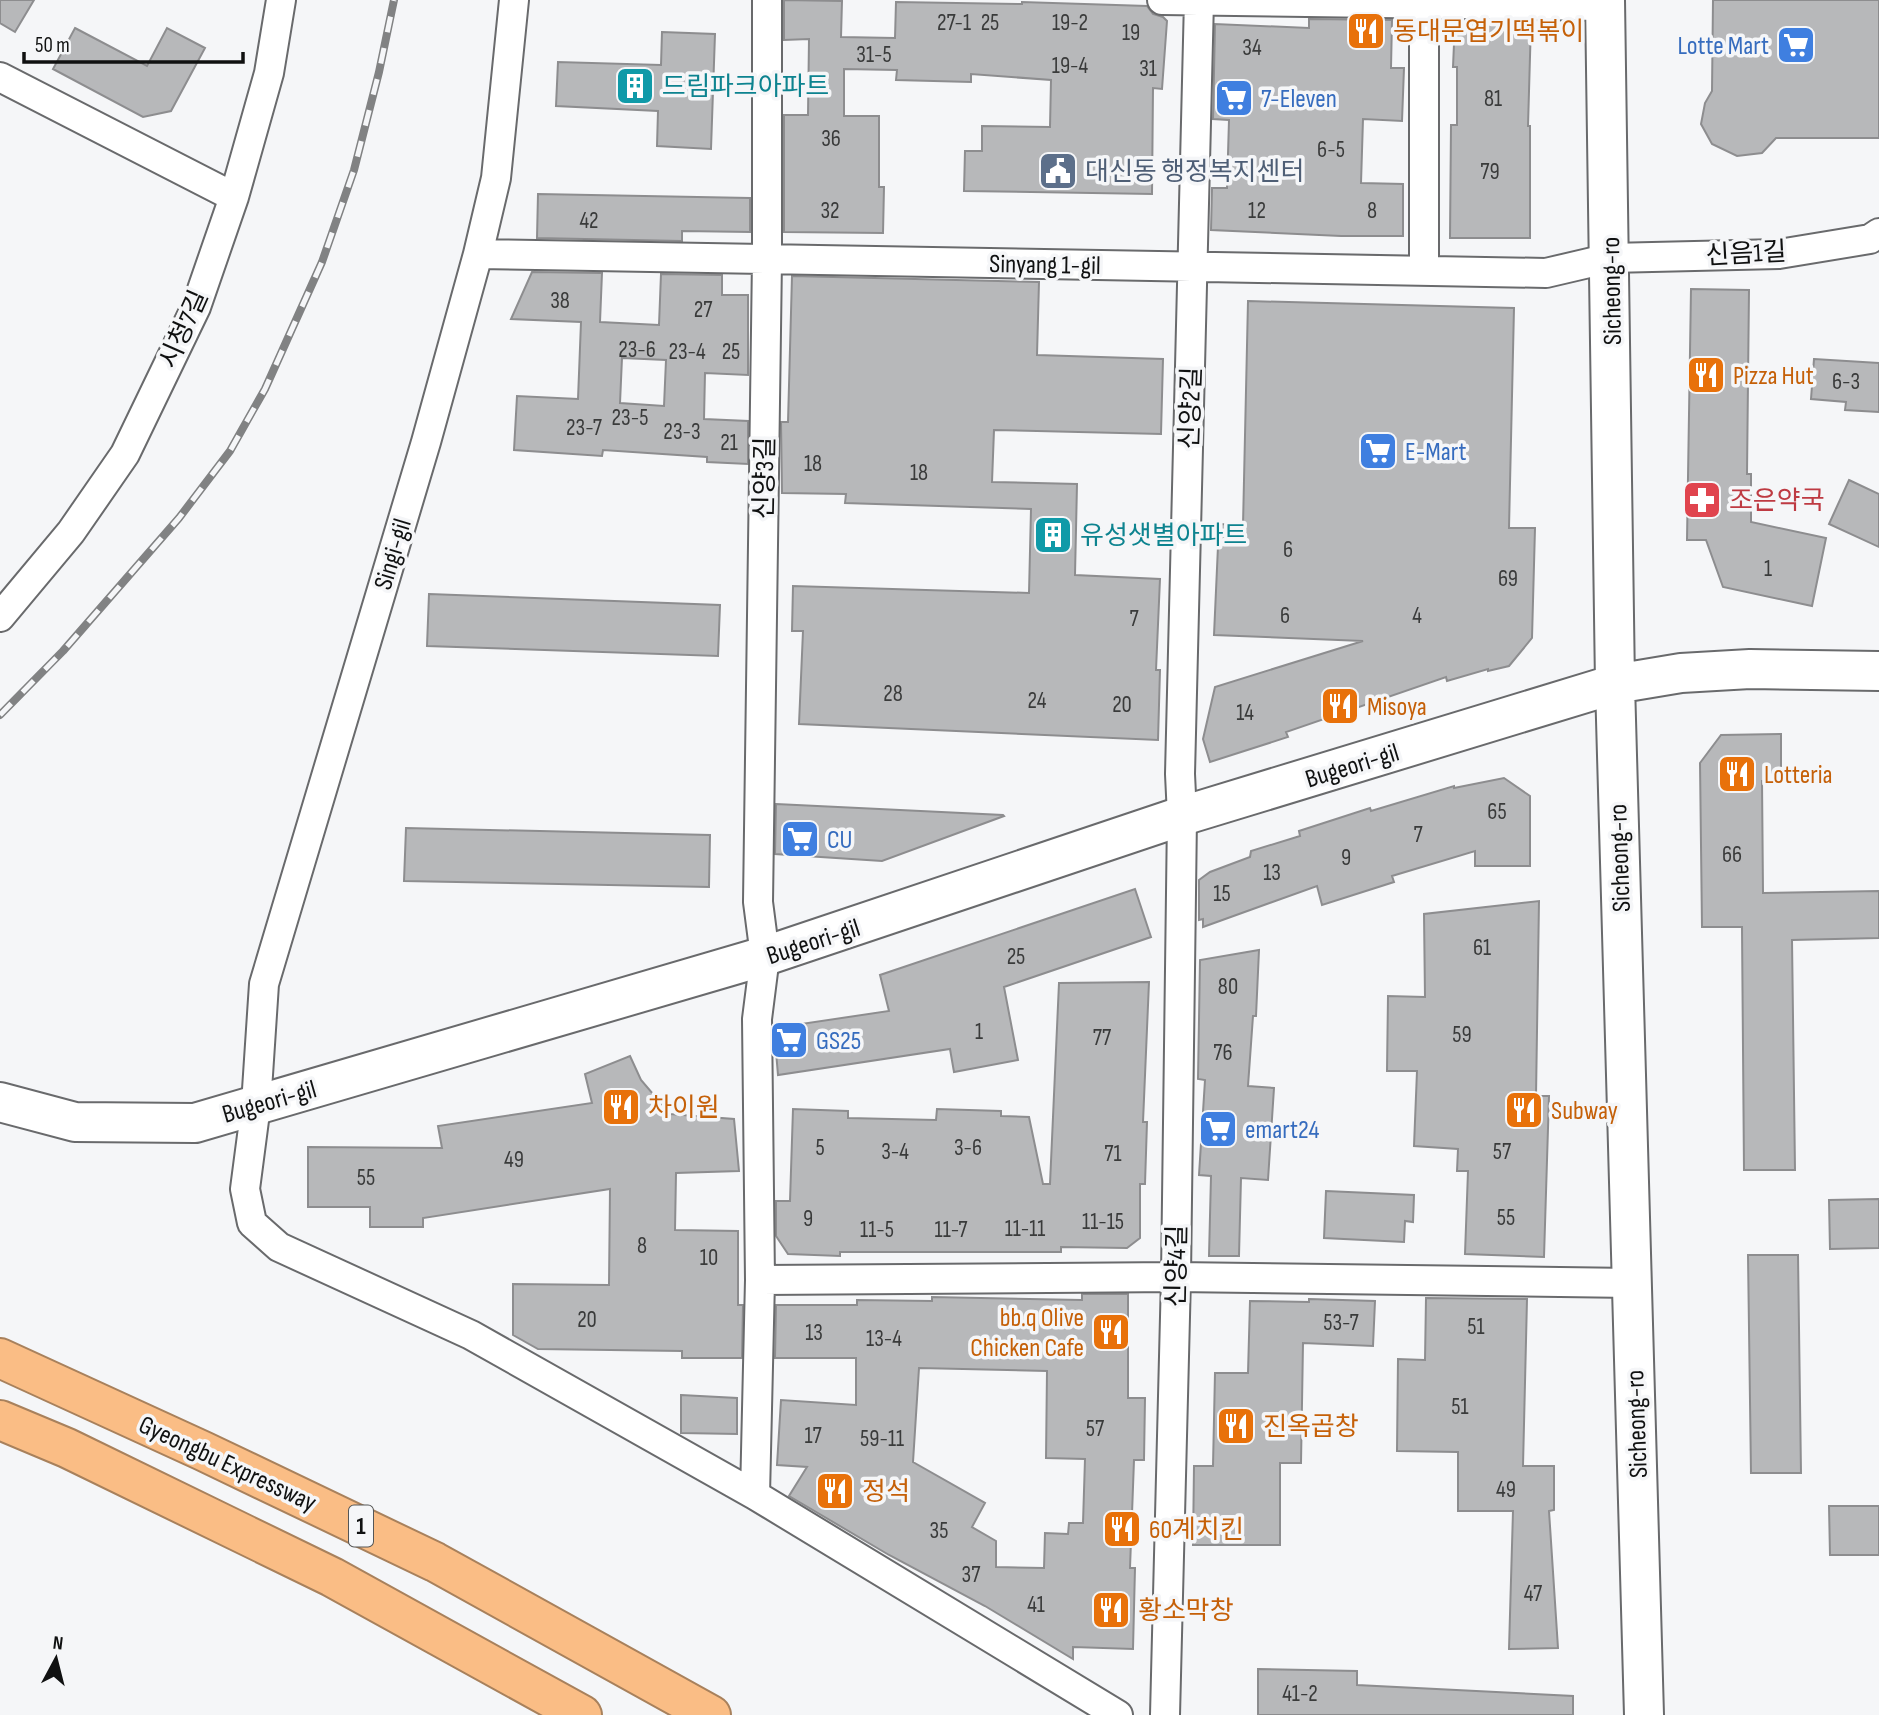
<svg xmlns="http://www.w3.org/2000/svg" width="1879" height="1715" viewBox="0 0 1879 1715" font-family="'Sofia Sans Condensed','Noto Sans KR',sans-serif">
<style>
.building{fill:#b7b8ba;stroke:#8d8d8f;stroke-width:2;fill-rule:evenodd}
.lines{fill:none;stroke-linecap:round;stroke-linejoin:round}
.street-casing{stroke:#696a6c;stroke-width:32}
.secondary-casing{stroke:#696a6c;stroke-width:42}
.highway-casing{stroke:#a8815c;stroke-width:42}
.street{stroke:#fff;stroke-width:28}
.secondary{stroke:#fff;stroke-width:38}
.highway{stroke:#fabd85;stroke-width:38}
.rail-casing{stroke:#818283;stroke-width:8}
.rail{stroke:#f5f6f8;stroke-width:5;stroke-dasharray:16;stroke-linecap:butt}
.labels{text-anchor:middle;stroke-width:7;stroke-linejoin:round;paint-order:stroke}
.number-label{font-size:23px;fill:#3a3b3b}
.shield{fill:#f5f6f8;stroke:#555656;stroke-width:2}
.shield-label{font-size:24px;font-weight:bold;fill:#101111}
.food-label{font-size:26px;fill:#c56008;stroke:#f5f6f8;text-anchor:start}
.shop-label{font-size:26px;fill:#366cbe;stroke:#f5f6f8;text-anchor:start}
.culture-label{font-size:26px;fill:#0d838f;stroke:#f5f6f8;text-anchor:start}
.service-label{font-size:26px;fill:#4e5e75;stroke:#f5f6f8;text-anchor:start}
.street-label{font-size:26px;fill:#101111;stroke:#f5f6f8}
.health-label{font-size:26px;fill:#be3a42;stroke:#f5f6f8;text-anchor:start}
</style>
<rect width="100%" height="100%" fill="#f5f6f8"/>
<path class="building" d="M 0,0 L 34,0 L 15,32 L 0,23 Z
M 784,0 L 842,1 L 841,37 L 895,38 L 896,2 L 1022,4 L 1022,2 L 1147,6 L 1153,14 L 1163,17 L 1167,21 L 1162,89 L 1153,88 L 1152,194 L 964,191 L 965,151 L 982,151 L 982,126 L 1050,127 L 1051,80 L 971,74 L 971,82 L 896,80 L 897,70 L 844,69 L 844,116 L 879,116 L 879,187 L 884,187 L 883,233 L 784,232 L 784,115 L 808,115 L 809,39 L 784,40 Z
M 1713,0 L 1879,0 L 1879,138 L 1776,138 L 1762,153 L 1737,156 L 1712,144 L 1701,124 L 1705,103 L 1712,91 Z
M 1309,19 L 1392,20 L 1391,68 L 1404,68 L 1402,121 L 1363,119 L 1361,183 L 1403,184 L 1403,236 L 1341,236 L 1211,230 L 1212,188 L 1227,188 L 1229,120 L 1213,119 L 1215,24 L 1309,28 Z
M 1455,21 L 1531,22 L 1528,126 L 1530,126 L 1530,238 L 1450,238 L 1451,125 L 1457,125 L 1457,67 L 1453,67 Z
M 75,28 L 147,66 L 167,28 L 205,48 L 171,111 L 143,117 L 53,69 Z
M 662,32 L 715,34 L 711,149 L 657,146 L 658,111 L 556,106 L 558,62 L 661,65 Z
M 538,194 L 750,198 L 750,232 L 682,231 L 682,241 L 537,238 Z
M 532,272 L 602,273 L 600,322 L 659,325 L 661,274 L 722,275 L 722,295 L 748,295 L 748,375 L 705,373 L 704,419 L 748,421 L 748,464 L 707,462 L 707,457 L 603,450 L 602,456 L 514,450 L 517,396 L 578,399 L 581,322 L 511,319 ZM 622,358 L 666,360 L 664,406 L 620,403 Z
M 792,276 L 1039,282 L 1037,355 L 1163,359 L 1161,434 L 994,430 L 992,482 L 1077,484 L 1075,575 L 1160,579 L 1156,670 L 1160,670 L 1158,740 L 799,724 L 803,631 L 792,631 L 793,586 L 1029,593 L 1031,509 L 845,503 L 846,494 L 782,493 L 781,422 L 788,422 Z
M 1691,289 L 1749,290 L 1747,474 L 1751,474 L 1751,522 L 1826,538 L 1812,606 L 1723,587 L 1706,540 L 1687,540 Z
M 1248,301 L 1514,308 L 1509,528 L 1535,528 L 1532,638 L 1509,666 L 1488,671 L 1488,669 L 1447,681 L 1446,677 L 1286,732 L 1288,737 L 1210,762 L 1203,739 L 1215,687 L 1363,641 L 1214,635 L 1219,524 L 1243,525 Z
M 1814,359 L 1879,363 L 1879,412 L 1845,410 L 1846,402 L 1811,399 Z
M 1849,480 L 1879,494 L 1879,547 L 1829,524 Z
M 429,594 L 720,605 L 718,656 L 427,646 Z
M 1781,734 L 1781,781 L 1762,781 L 1763,893 L 1879,891 L 1879,938 L 1792,940 L 1795,1170 L 1744,1170 L 1742,927 L 1702,927 L 1700,763 L 1721,735 Z
M 1504,778 L 1530,796 L 1530,866 L 1475,866 L 1475,851 L 1392,876 L 1394,882 L 1322,905 L 1317,886 L 1203,927 L 1203,919 L 1199,920 L 1199,880 L 1210,872 L 1250,857 L 1251,851 L 1300,836 L 1299,831 L 1370,808 L 1371,811 L 1454,786 L 1454,788 Z
M 776,804 L 1003,815 L 1004,816 L 882,861 L 775,854 Z
M 406,828 L 710,835 L 709,887 L 404,881 Z
M 1135,889 L 1151,937 L 1004,987 L 1018,1060 L 954,1072 L 950,1049 L 778,1075 L 774,1028 L 889,1011 L 880,975 Z
M 1539,901 L 1536,1096 L 1549,1096 L 1544,1257 L 1465,1254 L 1468,1171 L 1457,1171 L 1458,1149 L 1414,1146 L 1417,1071 L 1387,1071 L 1388,996 L 1425,997 L 1424,914 Z
M 1259,950 L 1256,1016 L 1253,1016 L 1248,1086 L 1274,1088 L 1268,1180 L 1241,1178 L 1239,1256 L 1209,1256 L 1211,1176 L 1199,1175 L 1205,1080 L 1198,1079 L 1200,960 Z
M 1149,982 L 1143,1122 L 1147,1122 L 1145,1184 L 1140,1184 L 1140,1238 L 1127,1248 L 1061,1247 L 1061,1252 L 840,1252 L 840,1256 L 788,1254 L 776,1236 L 776,1201 L 790,1201 L 793,1109 L 848,1111 L 848,1118 L 936,1120 L 937,1109 L 1001,1111 L 1001,1116 L 1029,1117 L 1043,1184 L 1050,1184 L 1059,983 Z
M 630,1056 L 641,1080 L 670,1114 L 734,1119 L 739,1171 L 676,1173 L 675,1230 L 738,1231 L 738,1305 L 743,1305 L 742,1358 L 682,1358 L 682,1351 L 538,1349 L 513,1335 L 513,1284 L 609,1285 L 610,1189 L 423,1218 L 423,1227 L 370,1227 L 370,1207 L 308,1207 L 308,1147 L 442,1148 L 438,1126 L 592,1103 L 585,1074 Z
M 1326,1191 L 1414,1195 L 1413,1222 L 1405,1221 L 1404,1242 L 1324,1238 Z
M 1879,1199 L 1879,1248 L 1830,1249 L 1829,1200 Z
M 1748,1255 L 1798,1255 L 1801,1473 L 1751,1473 Z
M 1082,1294 L 1128,1294 L 1128,1398 L 1145,1398 L 1144,1460 L 1134,1460 L 1130,1568 L 1135,1568 L 1133,1649 L 1073,1647 L 1073,1659 L 985,1606 L 889,1555 L 789,1496 L 807,1467 L 777,1465 L 781,1400 L 856,1405 L 856,1358 L 775,1358 L 776,1305 L 857,1305 L 857,1300 L 932,1301 L 932,1297 L 1082,1300 ZM 919,1368 L 1047,1371 L 1046,1458 L 1085,1459 L 1083,1523 L 1069,1523 L 1068,1534 L 1045,1533 L 1044,1568 L 996,1567 L 996,1541 L 972,1527 L 985,1503 L 913,1462 Z
M 1426,1298 L 1527,1299 L 1523,1466 L 1554,1466 L 1554,1510 L 1549,1511 L 1558,1648 L 1509,1649 L 1513,1511 L 1458,1511 L 1458,1452 L 1397,1451 L 1398,1359 L 1425,1360 Z
M 1309,1299 L 1375,1301 L 1373,1346 L 1303,1343 L 1301,1463 L 1280,1463 L 1280,1545 L 1193,1545 L 1194,1466 L 1213,1466 L 1215,1373 L 1248,1373 L 1250,1301 L 1309,1302 Z
M 681,1395 L 737,1398 L 737,1434 L 681,1433 Z
M 1829,1506 L 1879,1506 L 1879,1555 L 1830,1555 Z
M 1258,1669 L 1357,1671 L 1357,1685 L 1573,1696 L 1573,1715 L 1258,1715 Z"/>
<g class="lines">
<defs>
<path id="street" d="M 514,0 L 496,178 L 478,254 L 426,442 L 264,984 L 256,1105 L 245,1189 L 252,1223 L 279,1247 L 471,1335 L 755,1495 L 1118,1715
M 1162,0 L 1606,6
M 1424,0 L 1424,271
M 0,77 L 234,197
M 478,254 L 1546,273 L 1610,258 L 1779,254 L 1870,239 L 1879,233
M 0,617 L 71,532 L 125,454 L 196,307 L 234,197 L 269,73 L 281,0
M 760,1280 L 1176,1277 L 1632,1283
M 755,1495 L 760,1280 L 757,1019 L 765,956 L 758,902 L 767,259 L 767,0
M 1165,1715 L 1176,1277 L 1182,816 L 1180,774 L 1199,0"/>
<path id="secondary" d="M 1605,0 L 1615,684 L 1644,1715
M 0,1102 L 75,1122 L 195,1123 L 765,956 L 1182,816 L 1615,684 L 1681,673 L 1750,669 L 1879,671"/>
<path id="highway" d="M 0,1358 L 203,1451 L 435,1562 L 711,1715
M 0,1420 L 67,1448 L 332,1577 L 582,1715"/>
</defs>
<use href="#street" class="street-casing"/>
<use href="#secondary" class="secondary-casing"/>
<use href="#highway" class="highway-casing"/>
<use href="#street" class="street"/>
<use href="#secondary" class="secondary"/>
<use href="#highway" class="highway"/>
<defs>
<path id="rail" d="M 0,715 L 63,651 L 179,518 L 230,451 L 265,389 L 322,262 L 354,170 L 379,72 L 394,0"/>
</defs>
<use href="#rail" class="rail-casing"/>
<use href="#rail" class="rail"/>
</g>
<defs>
<symbol id="restaurant-square" viewBox="-11 -11 22 22"><rect x="-9" y="-9" width="18" height="18" rx="4" fill="#e8710a" stroke="#f5f6f8"/><path d="M-5-6h1v4h1v-4h1v4h1v-4h1v5L-1.5 .5V6h-2V.5L-5-1ZM5-6V6H3V1.5H1.5Q1.5-4 5-6Z" fill="#fff"/></symbol>
<symbol id="supermarket-square" viewBox="-11 -11 22 22"><rect x="-9" y="-9" width="18" height="18" rx="4" fill="#3f7fe0" stroke="#f5f6f8"/><path d="M-6-5.5h2.5l.6 2H6L4.5 2H-2.5L-4.4-4H-6ZM-1.5 3.2a1.3 1.3 0 1 0 .1 0ZM3 3.2a1.3 1.3 0 1 0 .1 0Z" fill="#fff"/></symbol>
<symbol id="building-square" viewBox="-11 -11 22 22"><rect x="-9" y="-9" width="18" height="18" rx="4" fill="#0f9aa8" stroke="#f5f6f8"/><path d="M-4-6H4V6H1V3H-1V6H-4ZM-2.5-4.3h1.7v1.8h-1.7ZM.8-4.3h1.7v1.8H.8ZM-2.5-1h1.7V.8h-1.7ZM.8-1h1.7V.8H.8Z" fill="#fff"/></symbol>
<symbol id="civic-square" viewBox="-11 -11 22 22"><rect x="-9" y="-9" width="18" height="18" rx="4" fill="#5c6f8a" stroke="#f5f6f8"/><path d="M-.6-6.5H3V-4.5H.6V-3L4-1V1h2V6H-6V1h2V-1L-.6-3ZM-1.2 2.5V6h2.4V2.5Z" fill="#fff"/></symbol>
<symbol id="pharmacy-square" viewBox="-11 -11 22 22"><rect x="-9" y="-9" width="18" height="18" rx="4" fill="#e0444e" stroke="#f5f6f8"/><path d="M-2-6h4v4h4v4h-4v4h-4v-4h-4v-4h4Z" fill="#fff"/></symbol>
</defs>
<g fill-rule="evenodd">
<use href="#restaurant-square" x="1344" y="9" width="44" height="44"/>
<use href="#supermarket-square" x="1774" y="23" width="44" height="44"/>
<use href="#building-square" x="613" y="64" width="44" height="44"/>
<use href="#supermarket-square" x="1212" y="76" width="44" height="44"/>
<use href="#civic-square" x="1036" y="149" width="44" height="44"/>
<use href="#restaurant-square" x="1684" y="353" width="44" height="44"/>
<use href="#supermarket-square" x="1356" y="429" width="44" height="44"/>
<use href="#pharmacy-square" x="1680" y="478" width="44" height="44"/>
<use href="#building-square" x="1031" y="513" width="44" height="44"/>
<use href="#restaurant-square" x="1318" y="684" width="44" height="44"/>
<use href="#restaurant-square" x="1715" y="752" width="44" height="44"/>
<use href="#supermarket-square" x="778" y="817" width="44" height="44"/>
<use href="#supermarket-square" x="767" y="1018" width="44" height="44"/>
<use href="#restaurant-square" x="599" y="1085" width="44" height="44"/>
<use href="#restaurant-square" x="1502" y="1088" width="44" height="44"/>
<use href="#supermarket-square" x="1196" y="1107" width="44" height="44"/>
<use href="#restaurant-square" x="1089" y="1310" width="44" height="44"/>
<use href="#restaurant-square" x="1214" y="1404" width="44" height="44"/>
<use href="#restaurant-square" x="813" y="1469" width="44" height="44"/>
<use href="#restaurant-square" x="1100" y="1507" width="44" height="44"/>
<use href="#restaurant-square" x="1089" y="1588" width="44" height="44"/>
</g>
<g class="labels">
<g class="number-label">
<text x="954" y="30">27-1</text>
<text x="990" y="30">25</text>
<text x="1070" y="30">19-2</text>
<text x="1131" y="40">19</text>
<text x="1252" y="55">34</text>
<text x="874" y="62">31-5</text>
<text x="1070" y="73">19-4</text>
<text x="1148" y="76">31</text>
<text x="1493" y="106">81</text>
<text x="831" y="146">36</text>
<text x="1331" y="157">6-5</text>
<text x="1490" y="179">79</text>
<text x="830" y="218">32</text>
<text x="1257" y="218">12</text>
<text x="1372" y="218">8</text>
<text x="589" y="228">42</text>
<text x="560" y="308">38</text>
<text x="703" y="317">27</text>
<text x="637" y="357">23-6</text>
<text x="687" y="359">23-4</text>
<text x="731" y="359">25</text>
<text x="1846" y="389">6-3</text>
<text x="630" y="425">23-5</text>
<text x="584" y="435">23-7</text>
<text x="682" y="439">23-3</text>
<text x="729" y="450">21</text>
<text x="813" y="471">18</text>
<text x="919" y="480">18</text>
<text x="1288" y="557">6</text>
<text x="1768" y="576">1</text>
<text x="1508" y="586">69</text>
<text x="1285" y="623">6</text>
<text x="1417" y="623">4</text>
<text x="1134" y="626">7</text>
<text x="893" y="701">28</text>
<text x="1037" y="708">24</text>
<text x="1122" y="712">20</text>
<text x="1245" y="720">14</text>
<text x="1497" y="819">65</text>
<text x="1418" y="842">7</text>
<text x="1732" y="862">66</text>
<text x="1346" y="865">9</text>
<text x="1272" y="880">13</text>
<text x="1222" y="901">15</text>
<text x="1482" y="955">61</text>
<text x="1016" y="964">25</text>
<text x="1228" y="994">80</text>
<text x="979" y="1039">1</text>
<text x="1462" y="1042">59</text>
<text x="1102" y="1045">77</text>
<text x="1223" y="1060">76</text>
<text x="820" y="1155">5</text>
<text x="968" y="1155">3-6</text>
<text x="895" y="1159">3-4</text>
<text x="1502" y="1159">57</text>
<text x="1113" y="1161">71</text>
<text x="514" y="1167">49</text>
<text x="366" y="1185">55</text>
<text x="1506" y="1225">55</text>
<text x="808" y="1226">9</text>
<text x="1103" y="1229">11-15</text>
<text x="1025" y="1236">11-11</text>
<text x="877" y="1237">11-5</text>
<text x="951" y="1237">11-7</text>
<text x="642" y="1253">8</text>
<text x="709" y="1265">10</text>
<text x="587" y="1327">20</text>
<text x="1341" y="1330">53-7</text>
<text x="1476" y="1334">51</text>
<text x="814" y="1340">13</text>
<text x="884" y="1346">13-4</text>
<text x="1460" y="1414">51</text>
<text x="1095" y="1436">57</text>
<text x="813" y="1443">17</text>
<text x="882" y="1446">59-11</text>
<text x="1506" y="1497">49</text>
<text x="939" y="1538">35</text>
<text x="971" y="1582">37</text>
<text x="1533" y="1601">47</text>
<text x="1036" y="1612">41</text>
<text x="1300" y="1701">41-2</text>
</g>
<rect class="shield" x="349" y="1505.5" width="24" height="41" rx="5"/>
<g class="shield-label">
<text x="361" y="1534">1</text>
</g>
<g class="food-label">
<text x="1393" y="40">동대문엽기떡볶이</text>
<text x="1733" y="384">Pizza Hut</text>
<text x="1367" y="715">Misoya</text>
<text x="1764" y="783">Lotteria</text>
<text x="648" y="1116">차이원</text>
<text x="1551" y="1119">Subway</text>
<text x="1084" y="1326" text-anchor="end">bb.q Olive<tspan x="1084" dy="30">Chicken Cafe</tspan></text>
<text x="1263" y="1435">진옥곱창</text>
<text x="862" y="1500">정석</text>
<text x="1149" y="1538">60계치킨</text>
<text x="1138" y="1619">황소막창</text>
</g>
<g class="shop-label">
<text x="1769" y="54" text-anchor="end">Lotte Mart</text>
<text x="1261" y="107">7-Eleven</text>
<text x="1405" y="460">E-Mart</text>
<text x="827" y="848">CU</text>
<text x="816" y="1049">GS25</text>
<text x="1245" y="1138">emart24</text>
</g>
<g class="culture-label">
<text x="662" y="95">드림파크아파트</text>
<text x="1080" y="544">유성샛별아파트</text>
</g>
<g class="service-label">
<text x="1085" y="180">대신동 행정복지센터</text>
</g>
<g class="street-label">
<text transform="translate(1746 253) rotate(-3)" y="9">신음1길</text>
<text transform="translate(1045 264) rotate(1)" y="9">Sinyang 1-gil</text>
<text transform="translate(1611 291) rotate(-91)" y="9">Sicheong-ro</text>
<text transform="translate(183 329) rotate(-66)" y="9">시청7길</text>
<text transform="translate(1190 408) rotate(-88)" y="9">신양2길</text>
<text transform="translate(764 478) rotate(-89)" y="9">신양3길</text>
<text transform="translate(392 554) rotate(-73)" y="9">Singi-gil</text>
<text transform="translate(1352 765) rotate(-17)" y="9">Bugeori-gil</text>
<text transform="translate(1619 858) rotate(-92)" y="9">Sicheong-ro</text>
<text transform="translate(813 941) rotate(-18)" y="9">Bugeori-gil</text>
<text transform="translate(269 1101) rotate(-16)" y="9">Bugeori-gil</text>
<text transform="translate(1176 1266) rotate(-89)" y="9">신양4길</text>
<text transform="translate(1636 1424) rotate(-92)" y="9">Sicheong-ro</text>
<text transform="translate(228 1463) rotate(25)" y="9">Gyeongbu Expressway</text>
</g>
<g class="health-label">
<text x="1729" y="509">조은약국</text>
</g>
</g>
<g transform="translate(56 1659) rotate(7)" stroke="#f5f6f8" stroke-width="5" paint-order="stroke">
<path d="M0-5L12 26L0 18L-12 26Z" fill="#101111"/>
<text y="-10" font-size="19" font-weight="bold" text-anchor="middle" fill="#101111">N</text>
</g>
<path d="M24 52v10h219v-10" fill="none" stroke="#101111" stroke-width="3.5"/>
<text x="35" y="52" font-size="21" fill="#101111" stroke="#f5f6f8" stroke-width="5" paint-order="stroke">50 m</text>
</svg>
